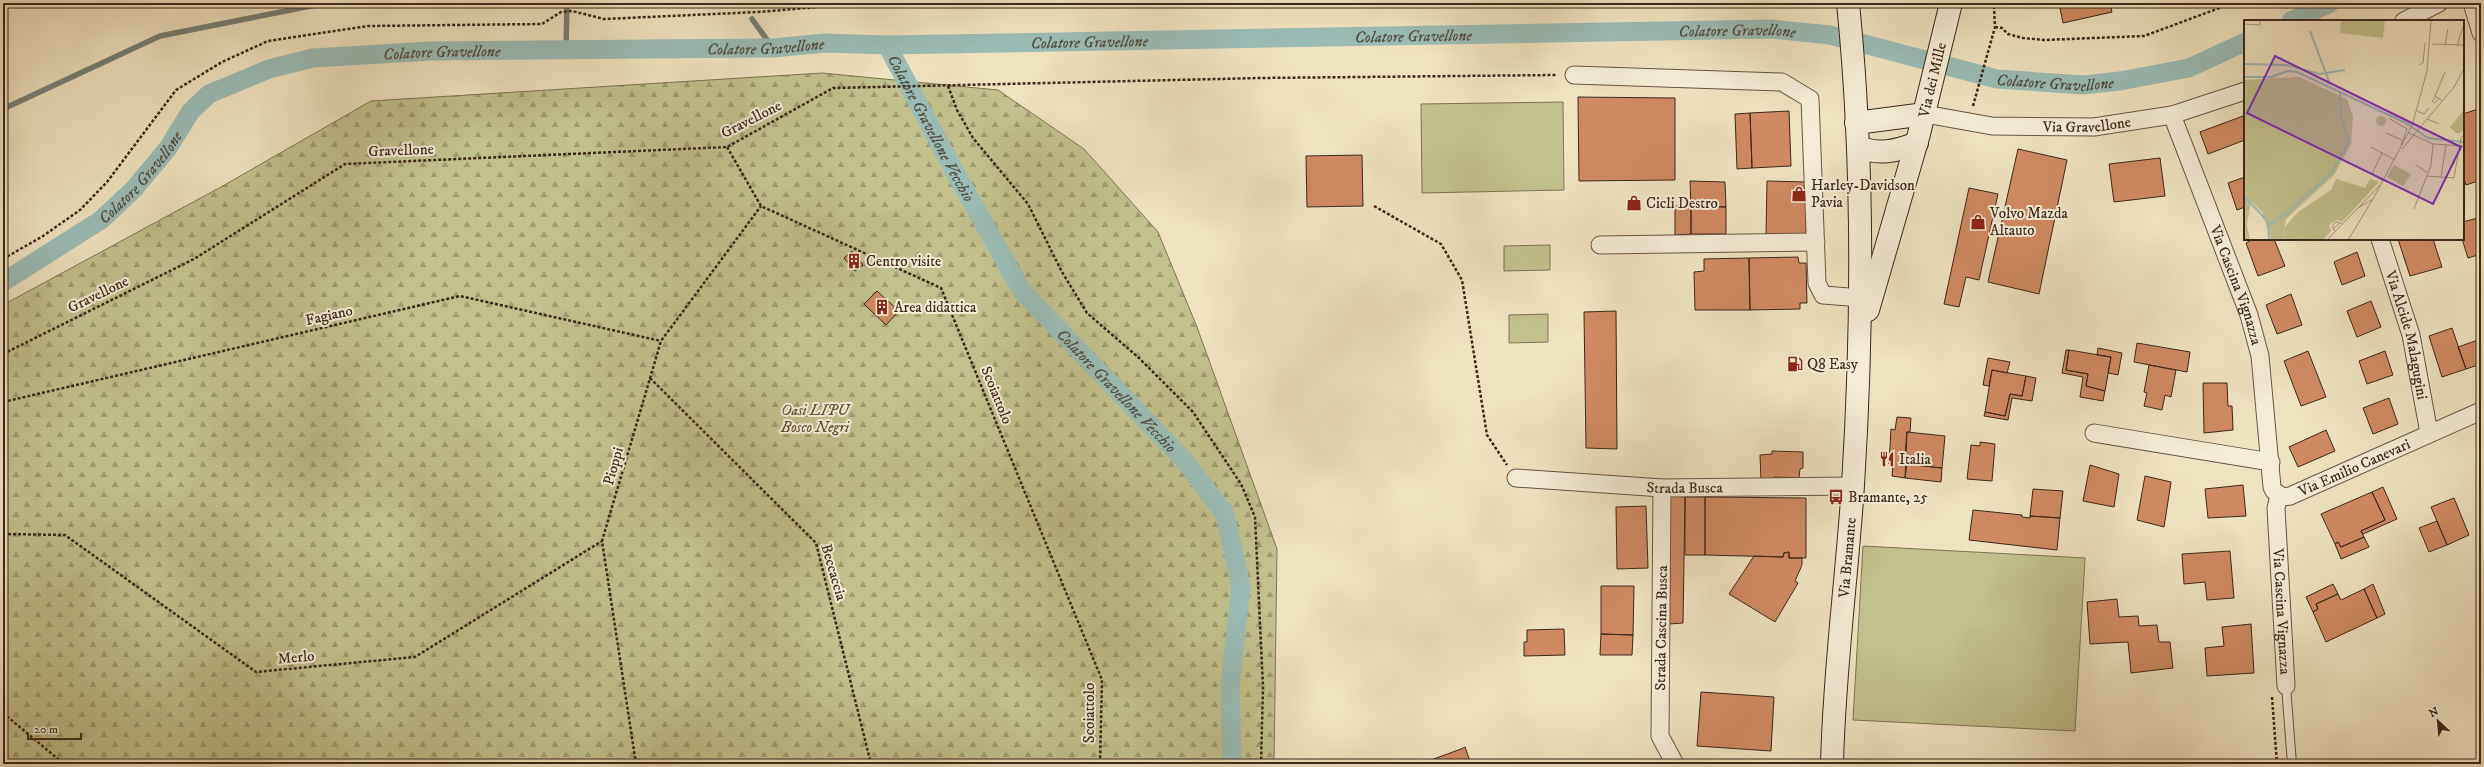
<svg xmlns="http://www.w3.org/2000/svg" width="2484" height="767" viewBox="0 0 2484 767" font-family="'IM FELL DW Pica',serif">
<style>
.green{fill:#c2c18d;stroke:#7f7454}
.forest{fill:url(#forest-firs);stroke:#7f7454}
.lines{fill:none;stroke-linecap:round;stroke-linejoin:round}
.stream{stroke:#758178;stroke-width:5.5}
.canal{stroke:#9bbdb7;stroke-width:19}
.building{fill:#d08a63;stroke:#3c271a}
.lane-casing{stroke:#695644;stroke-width:10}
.street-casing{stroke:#695644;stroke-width:19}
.secondary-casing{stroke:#3c271a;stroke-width:24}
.path{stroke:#3c271a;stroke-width:2.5;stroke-dasharray:3 2;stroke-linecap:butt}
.lane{stroke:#f5edd6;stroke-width:8}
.street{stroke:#f5edd6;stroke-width:17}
.secondary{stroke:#f5edd6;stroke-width:22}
.labels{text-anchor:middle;stroke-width:4;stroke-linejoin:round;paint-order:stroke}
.street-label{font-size:15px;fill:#3c271a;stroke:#f5edd6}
.poi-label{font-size:15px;fill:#3c271a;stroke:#f5edd6;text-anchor:start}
.park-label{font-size:15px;font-style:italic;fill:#5e4e37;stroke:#f5edd6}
.water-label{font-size:16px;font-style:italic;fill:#544c41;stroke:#f5edd6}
.inset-river{fill:none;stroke:#9bbdb7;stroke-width:2}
.inset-road{fill:none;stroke:#a8987e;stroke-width:1}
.view{fill:#7b2cbf;fill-opacity:0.15;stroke:#7b2cbf;stroke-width:2}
.inset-edge{fill:none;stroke:#3c271a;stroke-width:2}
</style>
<defs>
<pattern id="forest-firs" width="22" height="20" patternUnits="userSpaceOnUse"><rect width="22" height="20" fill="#c2c18d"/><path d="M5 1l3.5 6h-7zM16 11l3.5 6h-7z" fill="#9f9d72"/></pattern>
</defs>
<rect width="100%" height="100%" fill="#f0e3c0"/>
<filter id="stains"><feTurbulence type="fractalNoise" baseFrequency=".005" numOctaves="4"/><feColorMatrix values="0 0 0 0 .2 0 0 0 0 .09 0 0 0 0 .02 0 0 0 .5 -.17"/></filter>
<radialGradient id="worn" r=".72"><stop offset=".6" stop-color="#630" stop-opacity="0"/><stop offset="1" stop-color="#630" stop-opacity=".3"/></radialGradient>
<path class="green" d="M 1563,102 L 1564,190 L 1422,193 L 1421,104 Z
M 1550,245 L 1550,270 L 1504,271 L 1504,246 Z
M 1548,314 L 1548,342 L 1509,343 L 1509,315 Z
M 1863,546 L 2085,558 L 2075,731 L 1853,720 Z"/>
<path class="forest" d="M 822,73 L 998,90 L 1084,149 L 1158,232 L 1197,327 L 1277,549 L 1274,764 L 3,764 L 3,305 L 221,187 L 371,101 Z"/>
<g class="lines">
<path class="stream" d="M 736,3 L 739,5
M 752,19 L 773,48
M 566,51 L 567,3
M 3,109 L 160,36 L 326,3"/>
<g class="canal">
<path d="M 2291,21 L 2330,3"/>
<path id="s1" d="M 887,45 L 950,163 L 1022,291 L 1184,460 L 1225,514 L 1241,586 L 1230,686 L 1232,764"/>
<path id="s2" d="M 3,282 L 101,220 L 134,189 L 168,148 L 191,111 L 209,94 L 269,69 L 313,58 L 431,51 L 773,48 L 825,43 L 887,45 L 1771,29 L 1830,35 L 1997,79 L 2083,85 L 2120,81 L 2189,68 L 2245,42"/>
</g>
</g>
<path class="building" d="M 2059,3 L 2110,3 L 2112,12 L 2063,23 Z
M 1578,97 L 1675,98 L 1675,180 L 1579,181 Z
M 2478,109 L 2481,118 L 2481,180 L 2466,185 L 2463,176 L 2463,114 Z
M 1789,111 L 1791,166 L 1752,168 L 1750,113 Z
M 1750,113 L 1752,168 L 1737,169 L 1735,114 Z
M 2243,116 L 2245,122 L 2245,140 L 2208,154 L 2200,132 Z
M 2018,149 L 2067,160 L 2039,294 L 1988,282 Z
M 1362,155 L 1363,206 L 1307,207 L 1306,156 Z
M 2160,158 L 2165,196 L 2114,202 L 2109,164 Z
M 2245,177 L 2245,207 L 2237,210 L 2228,183 Z
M 1690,181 L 1725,182 L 1726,207 L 1691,206 Z
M 1767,181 L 1806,182 L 1807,236 L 1766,234 Z
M 1969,188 L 1998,194 L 1979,280 L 1966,277 L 1959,307 L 1944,304 Z
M 1675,206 L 1691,206 L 1691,234 L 1675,235 Z
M 1691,206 L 1726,207 L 1726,234 L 1691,234 Z
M 2481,217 L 2481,254 L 2468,258 L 2462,239 L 2463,222 Z
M 2253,239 L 2274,239 L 2285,266 L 2258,276 L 2246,243 Z
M 2398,239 L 2433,239 L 2442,267 L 2410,276 Z
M 852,251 L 863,265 L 855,271 L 844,258 Z
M 2357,252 L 2365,276 L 2342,285 L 2334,262 Z
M 1798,257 L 1799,263 L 1806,263 L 1807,303 L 1800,303 L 1800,309 L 1750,310 L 1749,258 Z
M 1749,258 L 1750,310 L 1695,310 L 1694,272 L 1704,271 L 1704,259 Z
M 877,291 L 899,311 L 886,325 L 864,304 Z
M 2291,294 L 2302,325 L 2277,334 L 2266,305 Z
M 2371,301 L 2381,327 L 2357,337 L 2347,311 Z
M 1616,311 L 1617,449 L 1586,448 L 1584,312 Z
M 2452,328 L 2466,369 L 2442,377 L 2429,336 Z
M 2478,340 L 2481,349 L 2481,364 L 2466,369 L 2458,347 Z
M 2137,343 L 2190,352 L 2187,372 L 2134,362 Z
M 2098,348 L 2122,353 L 2118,375 L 2108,373 L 2111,357 L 2097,355 Z
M 2066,350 L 2069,350 L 2066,370 L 2088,374 L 2086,386 L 2105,391 L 2103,401 L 2080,397 L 2083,377 L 2062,373 Z
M 2069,350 L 2111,357 L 2105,391 L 2086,386 L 2088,374 L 2066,370 Z
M 2308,351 L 2326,397 L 2301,406 L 2284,361 Z
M 2385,351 L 2393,375 L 2367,384 L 2359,361 Z
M 1988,358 L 2010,362 L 2007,373 L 1992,370 L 1989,386 L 1983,385 Z
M 2149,365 L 2176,370 L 2171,397 L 2165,395 L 2162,410 L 2144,406 L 2147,393 L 2144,392 Z
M 1992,370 L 2026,376 L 2022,396 L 2010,394 L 2005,416 L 1985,412 Z
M 2026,376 L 2036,378 L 2032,401 L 2012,398 L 2008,420 L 1984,416 L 1985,412 L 2005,416 L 2010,394 L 2022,396 Z
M 2203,383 L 2227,383 L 2228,406 L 2232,406 L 2233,430 L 2204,433 Z
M 2389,398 L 2398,424 L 2373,434 L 2363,408 Z
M 1897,417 L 1911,418 L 1910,432 L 1907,432 L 1905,478 L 1892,476 L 1893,464 L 1889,464 L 1891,429 L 1895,430 Z
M 2326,430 L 2335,451 L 2298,467 L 2289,447 Z
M 1907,432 L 1945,436 L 1942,468 L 1904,464 Z
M 1980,442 L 1995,444 L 1992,481 L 1967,479 L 1971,445 L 1980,446 Z
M 1772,451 L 1803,452 L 1803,468 L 1800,469 L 1799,478 L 1774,477 L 1773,481 L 1761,480 L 1760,455 L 1772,454 Z
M 1907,464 L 1942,468 L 1941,482 L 1905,478 Z
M 2090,465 L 2119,474 L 2114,507 L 2083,501 Z
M 2145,476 L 2171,482 L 2164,527 L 2137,520 Z
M 2243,485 L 2246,516 L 2208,518 L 2205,489 Z
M 2383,487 L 2397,519 L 2363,534 L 2361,531 L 2385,520 L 2372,492 Z
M 2033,489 L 2063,491 L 2060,518 L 2030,516 Z
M 2372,492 L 2385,520 L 2361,531 L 2364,537 L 2341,547 L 2338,542 L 2335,544 L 2321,514 Z
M 1669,496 L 1685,497 L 1683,623 L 1669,624 Z
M 1685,497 L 1705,497 L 1705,555 L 1685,555 Z
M 1705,497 L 1806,498 L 1806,558 L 1789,558 L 1789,552 L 1784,553 L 1783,557 L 1705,555 Z
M 2454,498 L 2469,535 L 2447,545 L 2431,507 Z
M 1646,506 L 1648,568 L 1617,569 L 1616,507 Z
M 1973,510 L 2022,515 L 2022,517 L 2030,518 L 2030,516 L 2060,518 L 2057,550 L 1969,540 Z
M 2437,521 L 2447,545 L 2429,552 L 2419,528 Z
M 2364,537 L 2369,547 L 2341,559 L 2335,544 L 2338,542 L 2341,547 Z
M 2230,551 L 2234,598 L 2207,600 L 2205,582 L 2184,584 L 2182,554 Z
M 1789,552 L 1789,558 L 1802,558 L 1802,565 L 1795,581 L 1798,583 L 1775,622 L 1729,594 L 1754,556 L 1783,557 L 1784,553 Z
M 2333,584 L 2338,594 L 2316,604 L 2318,609 L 2313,612 L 2306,597 Z
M 2373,584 L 2385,614 L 2377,618 L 2364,589 Z
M 1601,586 L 1634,586 L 1633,635 L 1601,634 Z
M 2364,589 L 2377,618 L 2326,642 L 2313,612 L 2318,609 L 2316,604 L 2338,594 L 2341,600 Z
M 2117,599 L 2119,617 L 2138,616 L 2139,626 L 2157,625 L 2159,642 L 2170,642 L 2173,668 L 2131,673 L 2128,642 L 2090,644 L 2087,602 Z
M 2251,624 L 2254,673 L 2207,676 L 2205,648 L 2224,646 L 2222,627 Z
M 1564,629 L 1565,655 L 1524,656 L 1524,642 L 1527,642 L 1527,630 Z
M 1601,634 L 1633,635 L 1632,655 L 1600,655 Z
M 1701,692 L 1774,697 L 1771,751 L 1697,746 Z
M 1465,747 L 1471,764 L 1420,764 L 1461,749 Z"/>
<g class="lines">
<defs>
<path id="lane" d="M 2286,686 L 2292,764"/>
<g id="street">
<path d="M 2472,3 L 2481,33"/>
<path d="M 2404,21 L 2439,3"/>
<path d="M 1574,75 L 1782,82 L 1810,99 L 1817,283 L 1823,295 L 1862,298"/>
<path id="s3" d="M 1925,114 L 1992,126 L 2094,127 L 2172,115 L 2245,91"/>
<path id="s4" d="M 2172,115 L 2249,315 L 2260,356 L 2272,487 L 2274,491 L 2283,497 L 2290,496 L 2481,411"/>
<path id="s5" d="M 2380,239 L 2411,335 L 2429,433"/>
<path d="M 1600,245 L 1816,242"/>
<path d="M 2094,433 L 2271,462"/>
<path id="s6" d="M 1516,478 L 1662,488 L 1853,486"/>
<path d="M 1662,488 L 1660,736 L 1675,764"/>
<path id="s7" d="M 2279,496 L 2276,508 L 2286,686"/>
</g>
<g id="secondary">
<path d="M 1856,123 L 1925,114"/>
<path d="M 1858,146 C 1877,156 1897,151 1917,143"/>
<path id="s8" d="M 1868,310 L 1919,134 L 1951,3"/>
<path id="s9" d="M 1832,764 C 1834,671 1847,578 1853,485 C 1863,325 1864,163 1848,3"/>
</g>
</defs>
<use href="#lane" class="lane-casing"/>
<use href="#street" class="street-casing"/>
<use href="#secondary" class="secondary-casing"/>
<path class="path" d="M 867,4 L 998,3
M 1995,27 L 2002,28 L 2008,34 L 2023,38 L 2044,40 L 2144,36 L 2233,3
M 948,86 L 957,110 L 973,138 L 1028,204 L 1062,272 L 1087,313 L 1139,358 L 1193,412 L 1241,484 L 1255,517 L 1263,687 L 1261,764
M 1973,106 L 1995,27 L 1994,8
M 727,147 L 761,206 L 941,288 L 1102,680 L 1100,764
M 1374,206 L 1441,244 L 1462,280 L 1487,435 L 1507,465
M 3,259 L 43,236 L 80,210 L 107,182 L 176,90 L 222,62 L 268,41 L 368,26 L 542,24 L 561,12 L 572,11 L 604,19 L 758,12 L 867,3
M 3,354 L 194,259 L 345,164 L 727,147 L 833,88 L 1260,78 L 1557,75
M 650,378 L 816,543 L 871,764
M 3,402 L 460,296 L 661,341
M 3,534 L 65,535 L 256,672 L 415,657 L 602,541
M 2272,697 L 2277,764
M 3,713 L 64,764
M 636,764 L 602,541 L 661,341 L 761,206"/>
<use href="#lane" class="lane"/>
<use href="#street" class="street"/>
<use href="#secondary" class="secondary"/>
</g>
<defs>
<symbol id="shop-bare" viewBox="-9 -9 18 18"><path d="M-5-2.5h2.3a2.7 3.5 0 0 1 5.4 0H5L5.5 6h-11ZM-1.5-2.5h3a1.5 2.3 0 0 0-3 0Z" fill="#8f2418" stroke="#f5edd6" stroke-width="2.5" paint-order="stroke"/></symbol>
<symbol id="building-bare" viewBox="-9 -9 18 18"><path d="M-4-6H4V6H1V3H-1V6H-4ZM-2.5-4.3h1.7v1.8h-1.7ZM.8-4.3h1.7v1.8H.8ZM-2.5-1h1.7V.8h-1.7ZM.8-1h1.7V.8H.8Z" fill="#8f2418" stroke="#f5edd6" stroke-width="2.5" paint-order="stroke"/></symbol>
<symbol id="fuel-bare" viewBox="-9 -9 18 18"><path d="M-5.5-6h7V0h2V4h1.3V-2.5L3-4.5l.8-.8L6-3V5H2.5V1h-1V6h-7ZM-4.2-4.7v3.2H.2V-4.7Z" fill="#8f2418" stroke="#f5edd6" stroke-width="2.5" paint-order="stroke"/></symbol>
<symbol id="restaurant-bare" viewBox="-9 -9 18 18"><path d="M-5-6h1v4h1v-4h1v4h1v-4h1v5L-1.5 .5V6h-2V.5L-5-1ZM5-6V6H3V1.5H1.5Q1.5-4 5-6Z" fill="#8f2418" stroke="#f5edd6" stroke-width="2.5" paint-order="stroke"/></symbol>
<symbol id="bus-bare" viewBox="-9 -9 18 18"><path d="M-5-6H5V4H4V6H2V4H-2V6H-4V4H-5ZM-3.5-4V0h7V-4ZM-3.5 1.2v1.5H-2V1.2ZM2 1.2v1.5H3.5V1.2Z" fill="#8f2418" stroke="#f5edd6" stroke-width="2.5" paint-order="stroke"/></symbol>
</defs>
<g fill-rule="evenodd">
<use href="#shop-bare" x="1788" y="183" width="22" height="22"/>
<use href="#shop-bare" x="1623" y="192" width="22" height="22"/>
<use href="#shop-bare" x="1967" y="211" width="22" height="22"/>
<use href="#building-bare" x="843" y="250" width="22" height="22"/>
<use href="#building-bare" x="871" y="296" width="22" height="22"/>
<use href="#fuel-bare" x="1784" y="353" width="22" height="22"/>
<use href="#restaurant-bare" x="1876" y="448" width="22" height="22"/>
<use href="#bus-bare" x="1825" y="486" width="22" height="22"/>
</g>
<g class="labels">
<g class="street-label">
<text dy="5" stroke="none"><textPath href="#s8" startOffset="239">Via dei Mille</textPath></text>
<text transform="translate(751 119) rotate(-27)" y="5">Gravellone</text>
<text dy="5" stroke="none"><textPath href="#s3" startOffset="163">Via Gravellone</textPath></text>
<text transform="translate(401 150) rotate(-2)" y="5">Gravellone</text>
<text dy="5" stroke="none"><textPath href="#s4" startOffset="182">Via Cascina Vignazza</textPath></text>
<text transform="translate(98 294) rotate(-26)" y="5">Gravellone</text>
<text transform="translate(329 315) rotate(-13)" y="5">Fagiano</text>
<text dy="5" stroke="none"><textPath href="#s5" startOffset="100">Via Alcide Malagugini</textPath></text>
<text transform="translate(997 395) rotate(68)" y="5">Scoiattolo</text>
<text transform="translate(613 466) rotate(-74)" y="5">Pioppi</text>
<text dy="5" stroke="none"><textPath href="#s4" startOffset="481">Via Emilio Canevari</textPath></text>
<text dy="5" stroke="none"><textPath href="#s6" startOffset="169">Strada Busca</textPath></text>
<text dy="5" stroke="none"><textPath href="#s9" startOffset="207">Via Bramante</textPath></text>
<text transform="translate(834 572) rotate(74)" y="5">Beccaccia</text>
<text dy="5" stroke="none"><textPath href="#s7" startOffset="116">Via Cascina Vignazza</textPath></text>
<text transform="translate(1661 628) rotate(-89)" y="5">Strada Cascina Busca</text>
<text transform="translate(296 657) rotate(-5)" y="5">Merlo</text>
<text transform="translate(1089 713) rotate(-90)" y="5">Scoiattolo</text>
</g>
<g class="poi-label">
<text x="1811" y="190">Harley-Davidson<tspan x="1811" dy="17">Pavia</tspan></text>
<text x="1646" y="208">Cicli Destro</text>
<text x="1990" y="218">Volvo Mazda<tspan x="1990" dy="17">Altauto</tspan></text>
<text x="866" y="266">Centro visite</text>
<text x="894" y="312">Area didattica</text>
<text x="1807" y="369">Q8 Easy</text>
<text x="1899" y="464">Italia</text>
<text x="1848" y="502">Bramante, 25</text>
</g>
<g class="park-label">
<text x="815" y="415">Oasi LIPU<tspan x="815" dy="17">Bosco Negri</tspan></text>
</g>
<g class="water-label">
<text dy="6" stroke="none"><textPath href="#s2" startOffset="1818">Colatore Gravellone</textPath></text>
<text dy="6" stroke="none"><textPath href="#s2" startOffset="1494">Colatore Gravellone</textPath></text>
<text dy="6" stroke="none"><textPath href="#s2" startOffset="1170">Colatore Gravellone</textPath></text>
<text dy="6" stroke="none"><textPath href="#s2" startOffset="846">Colatore Gravellone</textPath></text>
<text dy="6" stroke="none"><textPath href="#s2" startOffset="522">Colatore Gravellone</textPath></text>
<text dy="6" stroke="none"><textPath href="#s2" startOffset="2142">Colatore Gravellone</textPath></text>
<text dy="6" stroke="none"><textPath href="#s1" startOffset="94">Colatore Gravellone Vecchio</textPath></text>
<text dy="6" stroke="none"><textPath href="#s2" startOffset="174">Colatore Gravellone</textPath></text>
<text dy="6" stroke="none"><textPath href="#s1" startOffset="418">Colatore Gravellone Vecchio</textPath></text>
</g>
</g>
<g transform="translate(2244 20)">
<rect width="220" height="220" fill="#f0e3c0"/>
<path d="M 220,90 L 220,109 L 216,113 L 212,113 L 206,107 ZM132 101a5 5 0 1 1 10 0a5 5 0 1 1-10 0ZM 150,145 L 167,154 L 159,166 L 143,157 ZM 92,159 L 121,168 L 126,159 L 135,162 L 98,202 L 93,200 L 85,205 L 87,211 L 79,220 L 39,220 L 41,207 L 54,192 L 87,170 Z" fill="#c2c18d"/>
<path d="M 97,0 L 141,0 L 139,18 L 96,13 ZM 55,57 L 103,79 L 109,96 L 107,124 L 90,155 L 42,199 L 39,220 L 27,220 L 18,192 L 7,181 L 3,205 L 6,220 L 0,220 L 0,60 Z" fill="#c2c18d"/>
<path class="inset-river" d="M 66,11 L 86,64M 0,44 L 42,45 L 76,54 L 101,50M 0,57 L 27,57 L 44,51 L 53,52 L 162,103 L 184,118 L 220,122M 0,176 L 26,204M 0,191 L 1,176M 25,220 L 24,206 L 43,193 L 88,152 L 103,125 L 104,119 L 97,95 L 96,72"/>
<path class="inset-road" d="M 0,4 L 16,5 L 16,0M 188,24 L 220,25M 201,25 L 204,9M 213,26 L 220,4M 175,45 L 179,43 L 181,23M 192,76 L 188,81 L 191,83 L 195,78M 199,81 L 191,76 L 201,52M 173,91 L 180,94 L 185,88M 146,99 L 163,109 L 157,125M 183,99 L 195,104M 142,113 L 158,120M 165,113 L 189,124 L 220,126M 127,127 L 151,140M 158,129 L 210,67 L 220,49M 138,133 L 128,154 L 139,161M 172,145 L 184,153M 183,156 L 210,158 L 217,118 L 220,115M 197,157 L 202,125M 114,188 L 129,179 L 168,106 L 183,51 L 187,0M 170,189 L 187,145 L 189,124M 89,209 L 89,205 L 92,202 L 96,203M 91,211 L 89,209 L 96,203 L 98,204M 83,220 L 136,165M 104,220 L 129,179"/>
<path class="view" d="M 31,36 L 217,127 L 189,184 L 3,93 Z"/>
<rect width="220" height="220" class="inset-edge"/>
</g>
<rect width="2484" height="767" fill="none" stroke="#f0e3c0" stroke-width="16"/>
<rect x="4" y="4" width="2476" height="759" fill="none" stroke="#3c271a" stroke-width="2"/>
<rect x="8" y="8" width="2468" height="751" fill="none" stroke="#3c271a"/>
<g transform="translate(2438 721) rotate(334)" stroke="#f5edd6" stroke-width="3" paint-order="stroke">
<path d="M0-3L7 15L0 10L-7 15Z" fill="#3c271a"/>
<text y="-6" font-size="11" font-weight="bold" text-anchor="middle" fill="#3c271a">N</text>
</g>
<path d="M28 733v6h53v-6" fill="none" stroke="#3c271a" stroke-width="2"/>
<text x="34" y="733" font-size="12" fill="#3c271a" stroke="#f5edd6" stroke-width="3" paint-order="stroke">20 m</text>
<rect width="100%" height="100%" filter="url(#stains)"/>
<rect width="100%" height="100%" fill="url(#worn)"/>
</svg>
